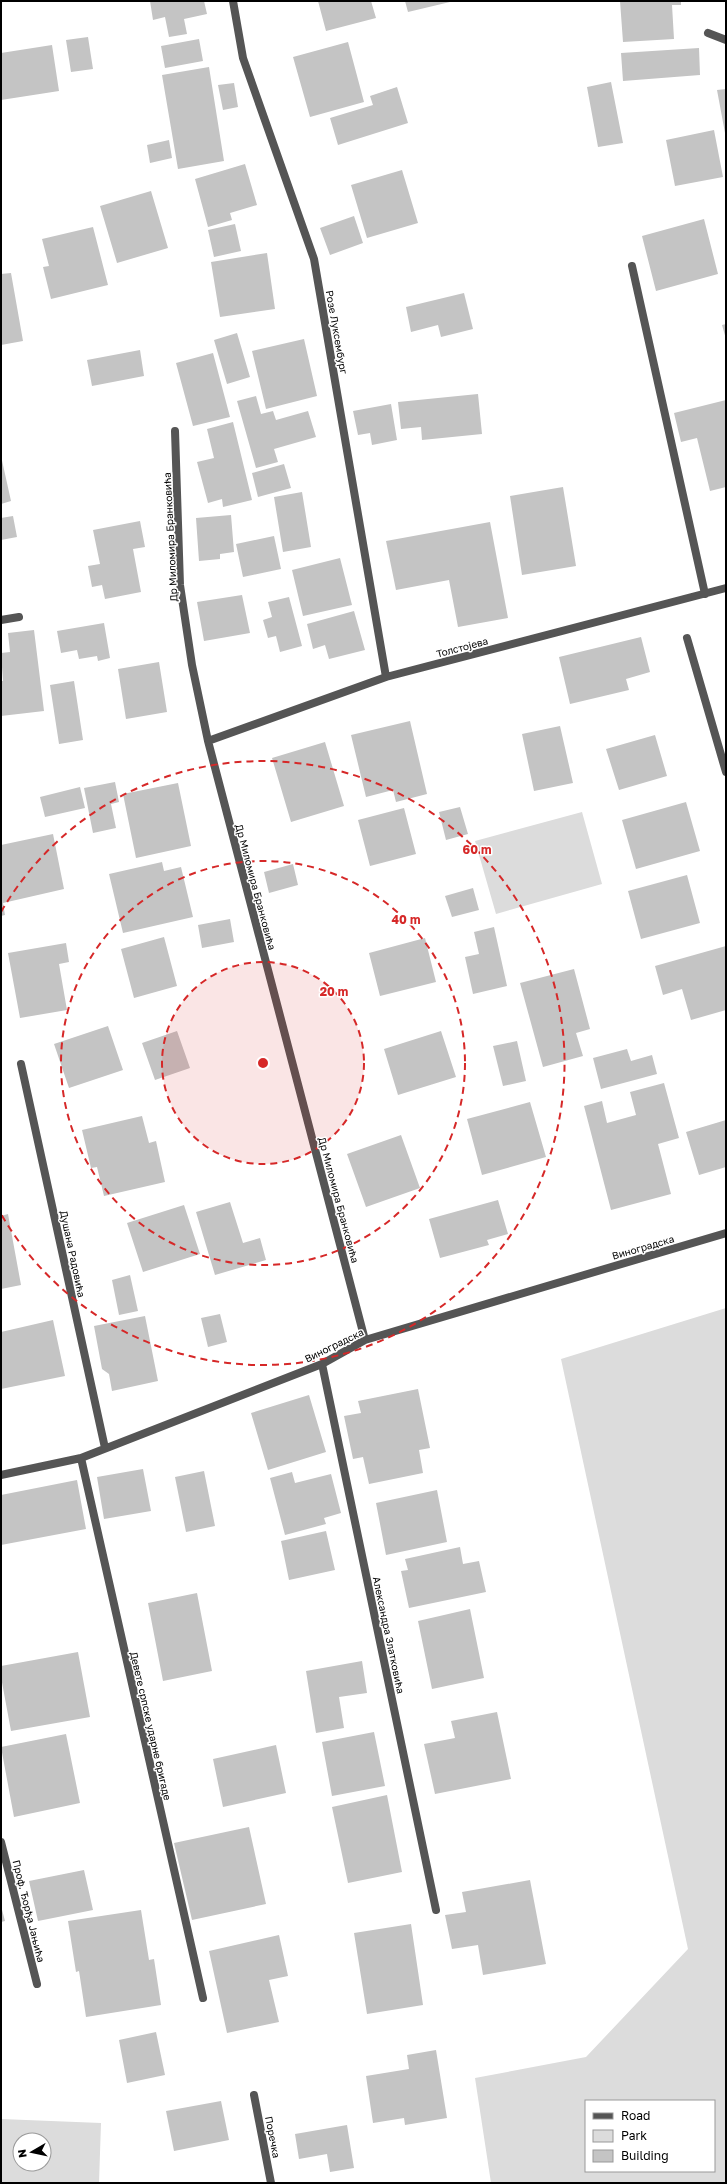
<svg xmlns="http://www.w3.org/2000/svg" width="727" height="2184" viewBox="0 0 727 2184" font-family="'Golos Text',sans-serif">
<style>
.green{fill:#dcdcdc;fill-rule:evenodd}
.building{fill:#c4c4c4}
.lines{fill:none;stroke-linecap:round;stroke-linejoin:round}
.lane{stroke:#555;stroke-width:8}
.street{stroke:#555;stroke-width:8}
.ring{fill:none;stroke:#d62828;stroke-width:2;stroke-dasharray:7 5}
.labels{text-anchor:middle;stroke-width:3;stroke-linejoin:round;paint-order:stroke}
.street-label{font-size:10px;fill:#000;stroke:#fff}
.centre{fill:#d62828;stroke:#fff;stroke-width:2}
.ring-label{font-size:12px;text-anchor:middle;font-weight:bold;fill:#d62828;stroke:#fff;stroke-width:3;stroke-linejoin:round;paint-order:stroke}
</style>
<rect width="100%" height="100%" fill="#fff"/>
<path class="green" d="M 582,812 L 602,884 L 496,914 L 475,841 Z
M 726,1308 L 726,2183 L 491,2183 L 475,2078 L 586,2057 L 688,1949 L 561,1359 ZM 586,2101 L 714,2101 L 714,2171 L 586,2171 Z
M 1,2119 L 101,2123 L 99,2183 L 1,2183 ZM 20,2140 L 44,2140 L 44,2164 L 20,2164 Z"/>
<path class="building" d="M 150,1 L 204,1 L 207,14 L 184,19 L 187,34 L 169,37 L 165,17 L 153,20 Z
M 318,1 L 371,1 L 376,18 L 326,31 Z
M 405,1 L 450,1 L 450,2 L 408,12 Z
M 620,1 L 681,1 L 681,5 L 672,5 L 674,39 L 623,42 Z
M 88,37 L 93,69 L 71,72 L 66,40 Z
M 199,39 L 203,61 L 165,68 L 161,46 Z
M 348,42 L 364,102 L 310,117 L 293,57 Z
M 52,45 L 59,91 L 1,100 L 1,53 Z
M 699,48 L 700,75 L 623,81 L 621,53 Z
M 209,67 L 224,161 L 178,169 L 162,75 Z
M 611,82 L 623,143 L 598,147 L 587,87 Z
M 234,83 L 238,107 L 223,110 L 218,85 Z
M 397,87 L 408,123 L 338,145 L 330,118 L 373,105 L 370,96 Z
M 726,89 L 726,133 L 725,133 L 717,90 Z
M 714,130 L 723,177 L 675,186 L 666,140 Z
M 169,140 L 172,158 L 150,163 L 147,145 Z
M 245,164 L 257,205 L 230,213 L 232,220 L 208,227 L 195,179 Z
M 402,170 L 418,223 L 367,238 L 351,185 Z
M 151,191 L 168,248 L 117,263 L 100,206 Z
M 354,216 L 363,243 L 330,255 L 320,228 Z
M 704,219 L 718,274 L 656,291 L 642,236 Z
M 235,224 L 241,251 L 214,257 L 208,230 Z
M 93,227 L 108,285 L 51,299 L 43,267 L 49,266 L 42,239 Z
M 267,253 L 275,309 L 220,317 L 211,262 Z
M 11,273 L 23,341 L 1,345 L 1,274 Z
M 464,293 L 473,329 L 441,337 L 438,325 L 411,332 L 406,307 Z
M 726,324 L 726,339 L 722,325 Z
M 237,333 L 250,377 L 227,384 L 214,340 Z
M 304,339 L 317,396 L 266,409 L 252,351 Z
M 140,350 L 144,376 L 92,386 L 87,360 Z
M 213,353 L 230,417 L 193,426 L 176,363 Z
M 478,394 L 482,434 L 422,440 L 421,427 L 401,429 L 398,402 Z
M 256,396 L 261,414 L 273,411 L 276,420 L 308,411 L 316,437 L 274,449 L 278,462 L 256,468 L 237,401 Z
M 726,400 L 726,487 L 710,491 L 697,438 L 681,442 L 674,413 Z
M 391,404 L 397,440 L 372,445 L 370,433 L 358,435 L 353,411 Z
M 233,422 L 252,500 L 223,507 L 222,499 L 208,503 L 197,462 L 214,458 L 207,429 Z
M 1,456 L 11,501 L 1,504 Z
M 284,464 L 291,488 L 258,497 L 252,473 Z
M 563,487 L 576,566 L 522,575 L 510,496 Z
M 302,492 L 311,547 L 283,552 L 274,497 Z
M 231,515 L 234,552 L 220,554 L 220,559 L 199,561 L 196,518 Z
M 13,516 L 17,537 L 1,540 L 1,518 Z
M 140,521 L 145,547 L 133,549 L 141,592 L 105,599 L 102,585 L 92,587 L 88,566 L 100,564 L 93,530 Z
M 490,522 L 508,618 L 458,627 L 449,580 L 396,590 L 386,541 Z
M 274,536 L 281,569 L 243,577 L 236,544 Z
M 340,558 L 352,605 L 303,616 L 292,570 Z
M 242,595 L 250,633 L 204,641 L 197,602 Z
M 289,597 L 302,646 L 280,652 L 276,636 L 268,638 L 263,620 L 272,617 L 268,602 Z
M 354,611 L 365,650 L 329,659 L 325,645 L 313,649 L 307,624 Z
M 104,623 L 110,658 L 98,661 L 97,656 L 79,659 L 77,650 L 61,653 L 57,631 Z
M 34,630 L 44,711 L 1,716 L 1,681 L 3,681 L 1,653 L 10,652 L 8,633 Z
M 641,637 L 650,672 L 626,679 L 629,690 L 570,704 L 559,657 Z
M 159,662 L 167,712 L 126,719 L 118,669 Z
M 74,681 L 83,740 L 59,744 L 50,685 Z
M 410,721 L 427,794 L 396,802 L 393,790 L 366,797 L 351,735 Z
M 560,726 L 573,783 L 534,791 L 522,734 Z
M 655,735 L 667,776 L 619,790 L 606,749 Z
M 325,742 L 344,806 L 291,822 L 272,758 Z
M 115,782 L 119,802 L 111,804 L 116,828 L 93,833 L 84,788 Z
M 178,783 L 191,846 L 136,858 L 123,794 Z
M 80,787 L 85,808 L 45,817 L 40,797 Z
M 686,802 L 700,851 L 636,869 L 622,820 Z
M 460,807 L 468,834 L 446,840 L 439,812 Z
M 404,808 L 416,854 L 370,866 L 358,820 Z
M 53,834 L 64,889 L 3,903 L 5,915 L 1,916 L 1,845 Z
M 162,862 L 164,871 L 181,867 L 193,917 L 123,933 L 109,874 Z
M 293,864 L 298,885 L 269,893 L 264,872 Z
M 687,875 L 700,923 L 641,939 L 628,891 Z
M 473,888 L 479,910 L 452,917 L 445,896 Z
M 230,919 L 234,942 L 202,948 L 198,925 Z
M 494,927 L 507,986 L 473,994 L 465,957 L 479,954 L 474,932 Z
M 164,937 L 177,986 L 134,998 L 121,949 Z
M 425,938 L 436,982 L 380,996 L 369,953 Z
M 66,943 L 69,962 L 59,964 L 67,1010 L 20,1018 L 8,953 Z
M 726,946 L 726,1010 L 691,1020 L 682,989 L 663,995 L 655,966 Z
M 574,969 L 590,1029 L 576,1033 L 583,1056 L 543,1067 L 520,983 Z
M 108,1026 L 123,1070 L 69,1088 L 54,1044 Z
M 177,1031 L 190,1068 L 155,1080 L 142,1043 Z
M 441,1031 L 456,1077 L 398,1095 L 384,1049 Z
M 517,1041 L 526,1081 L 503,1086 L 493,1046 Z
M 627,1049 L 631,1061 L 652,1055 L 657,1074 L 601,1089 L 593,1058 Z
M 664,1083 L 679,1138 L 658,1144 L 671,1194 L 611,1210 L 584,1106 L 602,1101 L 607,1123 L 636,1115 L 630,1092 Z
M 530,1102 L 546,1157 L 482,1175 L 467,1119 Z
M 142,1116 L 149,1143 L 156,1141 L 165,1182 L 104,1196 L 97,1167 L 91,1168 L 82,1130 Z
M 726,1120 L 726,1167 L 699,1175 L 686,1132 Z
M 401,1135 L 420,1188 L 366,1207 L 347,1154 Z
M 498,1200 L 508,1234 L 487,1240 L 489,1245 L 440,1258 L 429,1219 Z
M 230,1202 L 243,1243 L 260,1238 L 266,1260 L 215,1275 L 196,1212 Z
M 184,1205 L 200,1254 L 143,1272 L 127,1223 Z
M 8,1214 L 21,1285 L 1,1289 L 1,1216 Z
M 130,1275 L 138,1311 L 119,1315 L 112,1280 Z
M 220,1314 L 227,1342 L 208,1347 L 201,1318 Z
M 145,1316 L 158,1381 L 112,1391 L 109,1374 L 102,1369 L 94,1326 Z
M 53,1320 L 65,1376 L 1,1389 L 1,1332 Z
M 418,1389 L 430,1448 L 419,1450 L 423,1473 L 369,1484 L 363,1457 L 353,1459 L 344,1416 L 361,1413 L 358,1401 Z
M 309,1395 L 326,1452 L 268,1470 L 251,1413 Z
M 143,1469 L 151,1511 L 104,1519 L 97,1477 Z
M 204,1471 L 215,1526 L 186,1532 L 175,1477 Z
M 292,1472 L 295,1483 L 331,1474 L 341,1513 L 324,1518 L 326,1524 L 285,1535 L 270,1478 Z
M 77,1480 L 86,1529 L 1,1545 L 1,1495 Z
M 437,1490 L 447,1542 L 386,1555 L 376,1503 Z
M 326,1531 L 335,1570 L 289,1580 L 281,1541 Z
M 460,1547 L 463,1564 L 479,1561 L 486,1592 L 409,1608 L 401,1571 L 408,1570 L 405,1559 Z
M 197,1593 L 212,1671 L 163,1681 L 148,1603 Z
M 470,1609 L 484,1678 L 432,1689 L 418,1621 Z
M 78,1652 L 90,1717 L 11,1731 L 1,1677 L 1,1666 Z
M 362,1661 L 367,1693 L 339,1697 L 344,1728 L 316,1733 L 306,1671 Z
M 497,1712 L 511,1779 L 435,1794 L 424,1744 L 455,1738 L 451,1721 Z
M 374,1732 L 385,1786 L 332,1796 L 322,1742 Z
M 66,1734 L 80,1803 L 14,1817 L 1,1747 Z
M 276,1745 L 286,1793 L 223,1807 L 213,1759 Z
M 387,1795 L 402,1872 L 348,1883 L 332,1807 Z
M 249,1827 L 266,1904 L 192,1920 L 174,1843 Z
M 84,1870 L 93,1910 L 38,1921 L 29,1881 Z
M 530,1880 L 546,1964 L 483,1975 L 478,1945 L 452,1949 L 445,1915 L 466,1912 L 462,1892 Z
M 1,1906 L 5,1921 L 1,1922 Z
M 141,1910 L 149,1960 L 154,1959 L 161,2005 L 86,2017 L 79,1971 L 76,1972 L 68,1921 Z
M 411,1924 L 423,2005 L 367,2014 L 354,1933 Z
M 279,1935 L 288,1976 L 269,1980 L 279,2022 L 227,2033 L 209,1951 Z
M 156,2032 L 165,2075 L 127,2083 L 119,2040 Z
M 436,2050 L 447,2118 L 405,2125 L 404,2118 L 373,2123 L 366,2076 L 409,2069 L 407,2055 Z
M 221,2101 L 229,2140 L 174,2151 L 166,2111 Z
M 347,2125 L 354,2168 L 330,2172 L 327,2154 L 299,2159 L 295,2134 Z"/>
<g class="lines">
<path class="lane" d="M 708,33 L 726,40"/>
<path class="street" d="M 233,1 L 243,58 L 314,259 L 386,677
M 632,266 L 705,594
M 175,431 L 180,585 L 192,665 L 208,741 L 365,1340
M 1,620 L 19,617
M 687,638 L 726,772
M 208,741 L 386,677 L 726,588
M 21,1064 L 105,1448
M 322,1364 L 436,1910
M 81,1458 L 203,1998
M 1,1475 L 81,1458 L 322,1364 L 365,1340 L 726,1233
M 1,1842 L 37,1984
M 254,2095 L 271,2183"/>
</g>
<circle cx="263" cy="1063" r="101" fill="#d62828" fill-opacity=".12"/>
<g class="ring">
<circle cx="263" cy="1063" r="101"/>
<circle cx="263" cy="1063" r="202"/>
<path d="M1 912A302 302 0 1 1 1 1214"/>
</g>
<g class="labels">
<g class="street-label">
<text transform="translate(337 332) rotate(80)" y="4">Розе Луксембург</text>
<text transform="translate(170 537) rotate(-93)" y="4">Др Миломира Бранковића</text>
<text transform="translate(462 647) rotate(-15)" y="4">Толстојева</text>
<text transform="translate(256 887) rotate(75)" y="4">Др Миломира Бранковића</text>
<text transform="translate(339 1200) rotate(75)" y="4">Др Миломира Бранковића</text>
<text transform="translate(643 1247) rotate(-16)" y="4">Виноградска</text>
<text transform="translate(73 1254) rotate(78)" y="4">Душана Радовића</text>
<text transform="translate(334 1345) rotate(-26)" y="4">Виноградска</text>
<text transform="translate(389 1635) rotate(78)" y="4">Александра Златковића</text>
<text transform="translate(151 1726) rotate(77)" y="4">Девете српске ударне бригаде</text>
<text transform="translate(29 1911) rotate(76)" y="4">Проф. Ђорђа Јањића</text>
<text transform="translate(273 2137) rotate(79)" y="4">Поречка</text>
</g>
</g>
<circle cx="263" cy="1063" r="6" class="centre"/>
<g class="ring-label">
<text x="477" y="854">60 m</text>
<text x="406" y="924">40 m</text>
<text x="334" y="996">20 m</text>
</g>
<rect width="727" height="2184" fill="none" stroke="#000000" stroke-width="4"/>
<rect x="585" y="2100" width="130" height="72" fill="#ffffff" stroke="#999999"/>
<rect x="593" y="2113" width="20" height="6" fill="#555555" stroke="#999999"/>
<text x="621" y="2120" font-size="12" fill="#000000">Road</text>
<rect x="593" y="2130" width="20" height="12" fill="#dcdcdc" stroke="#999999"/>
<text x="621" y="2140" font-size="12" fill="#000000">Park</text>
<rect x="593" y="2150" width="20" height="12" fill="#c4c4c4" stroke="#999999"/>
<text x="621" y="2160" font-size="12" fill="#000000">Building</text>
<g transform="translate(32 2152) rotate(261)"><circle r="19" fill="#ffffff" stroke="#999999"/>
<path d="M0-3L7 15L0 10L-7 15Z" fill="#000000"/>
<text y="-6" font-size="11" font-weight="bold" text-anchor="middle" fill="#000000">N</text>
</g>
</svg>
